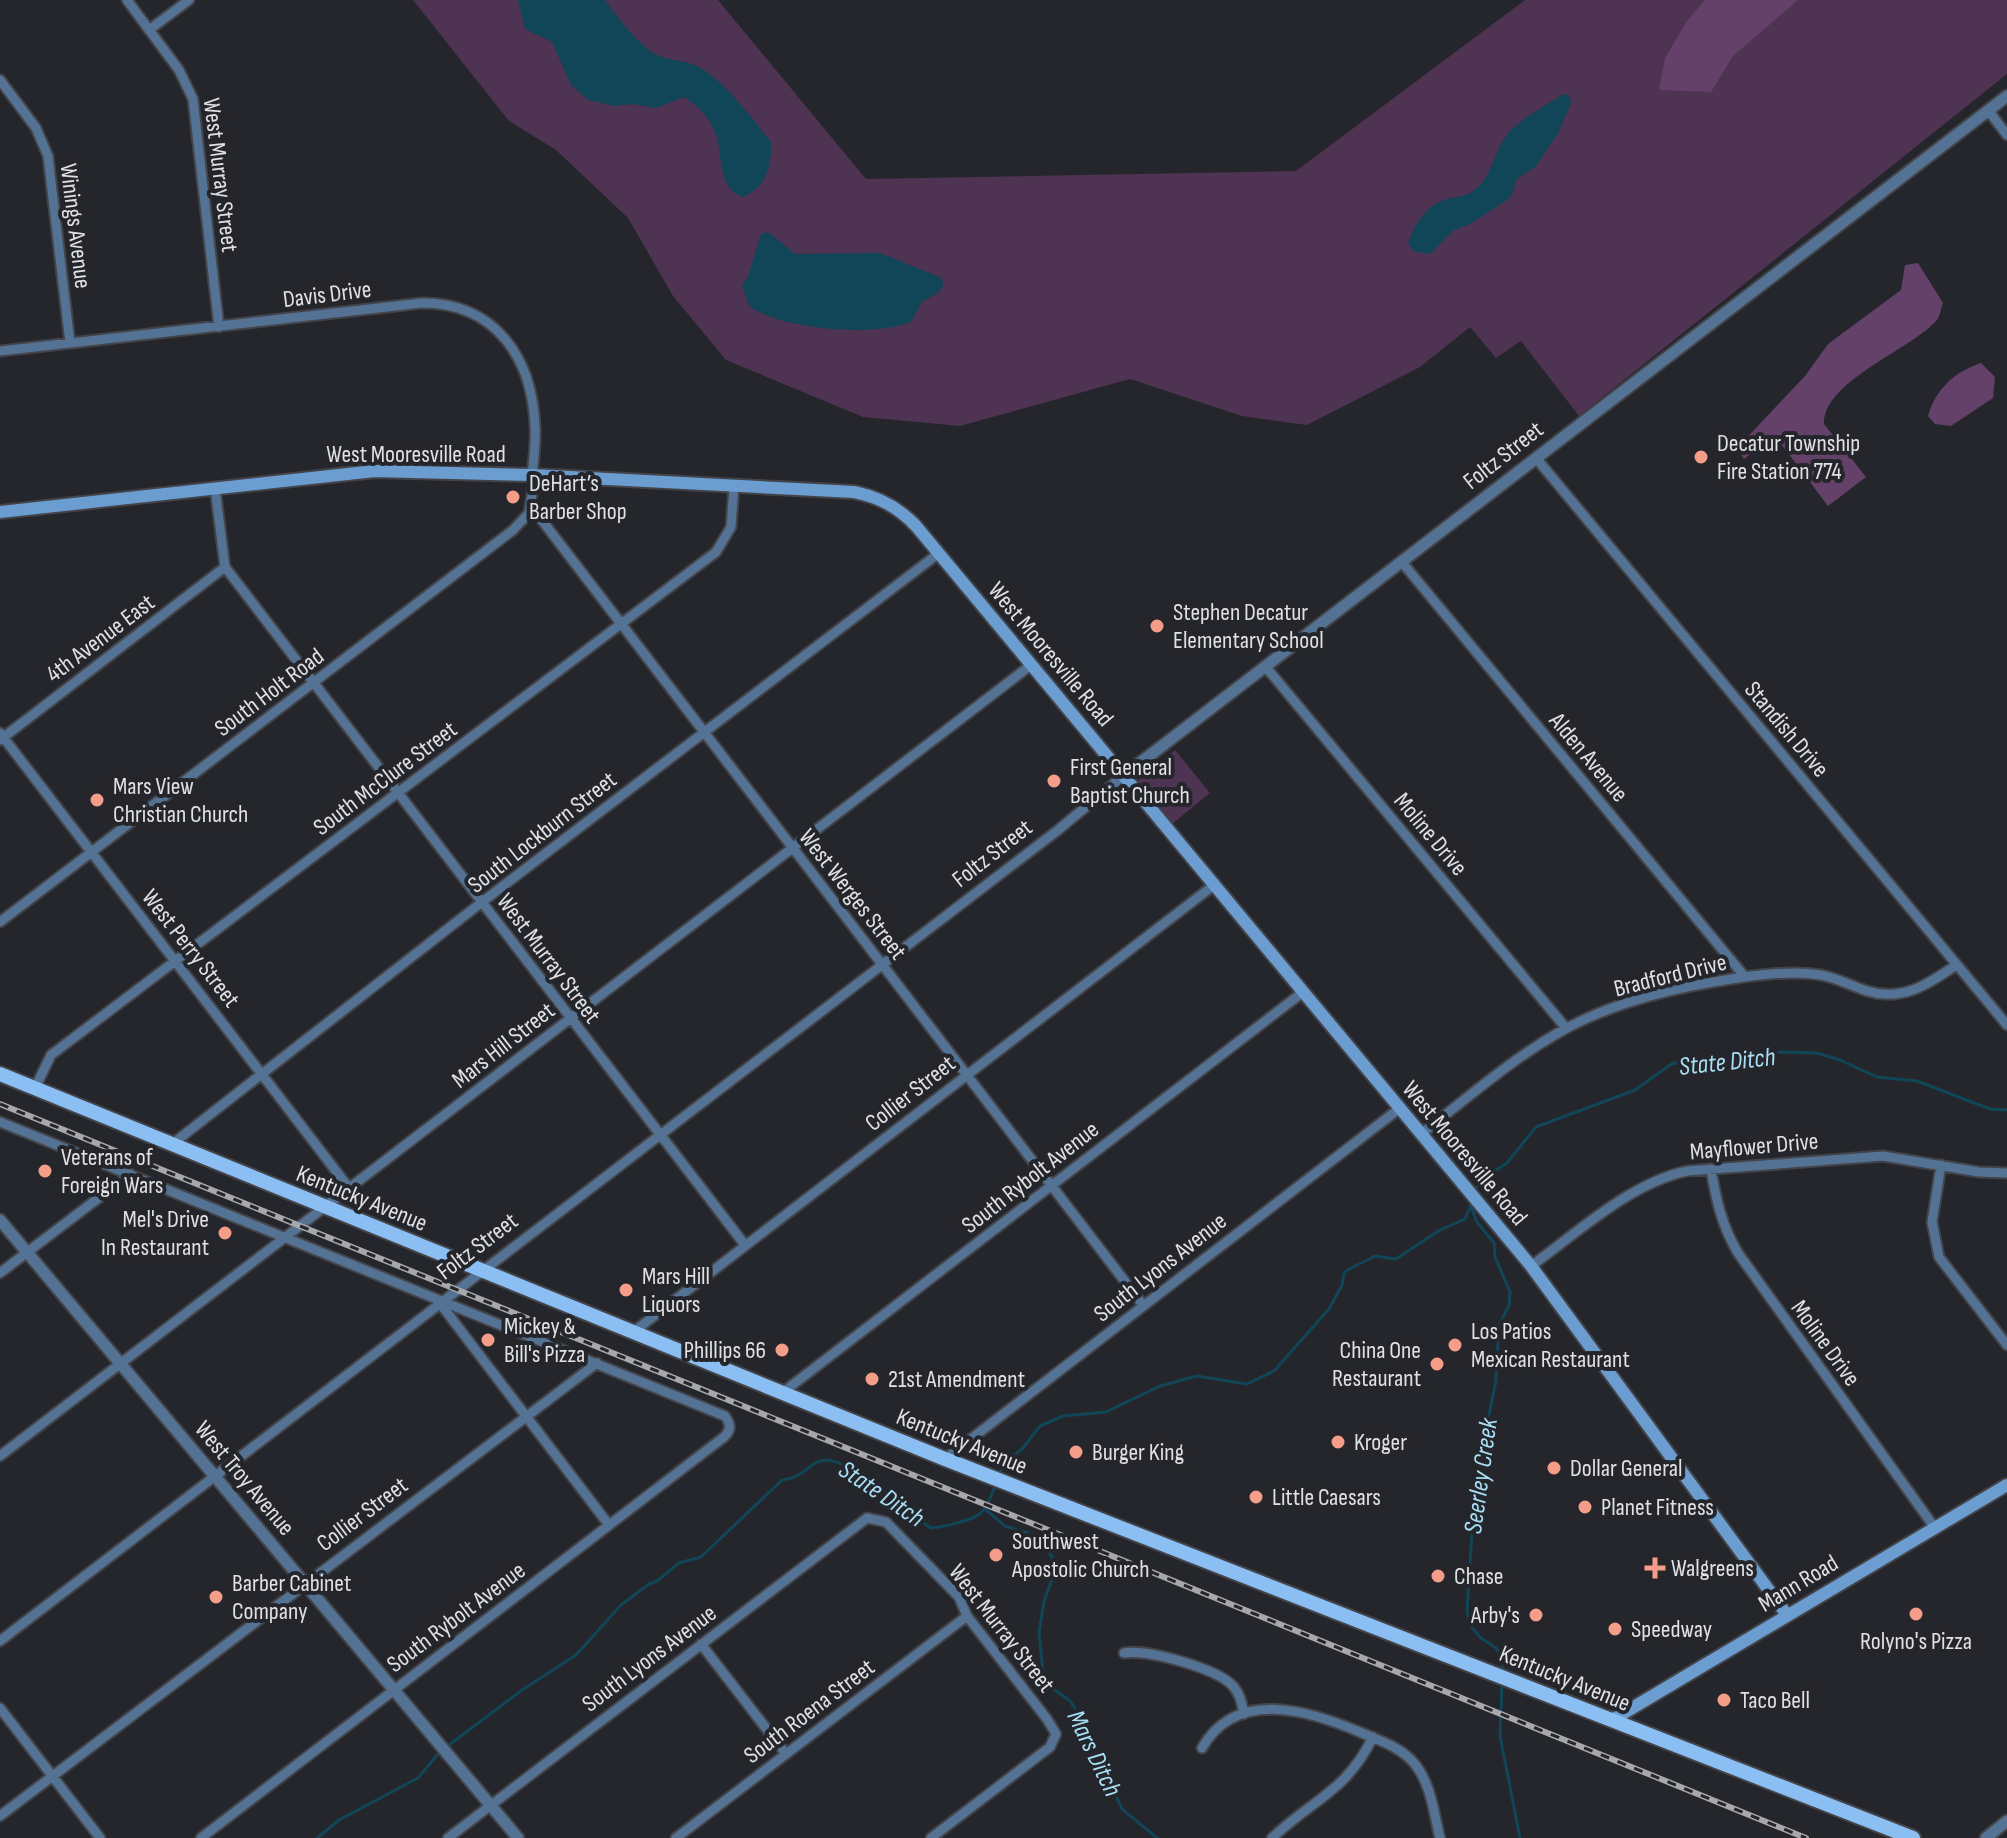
<svg xmlns="http://www.w3.org/2000/svg" width="2007" height="1838" viewBox="0 0 2007 1838" font-family="'Sofia Sans Condensed',sans-serif">
<style>
.green{fill:#4e3352}
.forest{fill:#644169}
.water{fill:#104658}
.lines{fill:none;stroke-linecap:round;stroke-linejoin:round}
.stream{stroke:#104658;stroke-width:3}
.minor-casing{stroke:#434449;stroke-width:13}
.tertiary-casing{stroke:#434449;stroke-width:15}
.secondary-casing{stroke:#434449;stroke-width:16}
.primary-casing{stroke:#434449;stroke-width:18}
.minor{stroke:#547293;stroke-width:9}
.tertiary{stroke:#547293;stroke-width:11}
.secondary{stroke:#6b9dd1;stroke-width:12}
.primary{stroke:#8bbef3;stroke-width:14}
.rail-casing{stroke:#a7a8ab;stroke-width:6}
.rail{stroke:#25262b;stroke-width:3;stroke-dasharray:9;stroke-linecap:butt}
.poi-dot{fill:#f49e89;stroke:#25262b;stroke-width:3}
.labels{text-anchor:middle;stroke-width:8;stroke-linejoin:round;paint-order:stroke}
.street-label{font-size:24px;fill:#e0e1e4;stroke:#25262b}
.poi-label{font-size:24px;fill:#e0e1e4;stroke:#25262b;text-anchor:start}
.water-label{font-size:26px;font-style:italic;fill:#a8dff6;stroke:#25262b}
</style>
<rect width="100%" height="100%" fill="#25262b"/>
<path class="green" d="M 413,0 L 718,0 L 866,179 L 1296,171 L 1525,0 L 2007,0 L 2007,74 L 1579,416 L 1521,341 L 1496,358 L 1470,327 L 1420,367 L 1307,425 L 1242,416 L 1130,379 L 960,426 L 863,417 L 726,360 L 673,296 L 628,218 L 556,150 L 509,121 Z
M 1175,750 L 1210,793 L 1172,824 L 1137,781 Z"/>
<path class="forest" d="M 1705,0 L 1798,0 L 1733,56 L 1711,92 L 1659,90 L 1665,58 L 1687,21 Z
M 1918,263 L 1943,303 C 1941,308 1940,316 1937,320 C 1911,350 1823,381 1824,424 L 1866,477 L 1828,506 L 1775,436 L 1744,459 L 1737,448 L 1805,376 L 1828,344 L 1901,290 L 1905,265 Z
M 1981,363 L 1995,377 L 1993,398 L 1951,426 L 1935,424 L 1928,416 C 1936,389 1954,372 1981,363 Z"/>
<path class="water" d="M 518,0 L 605,0 C 617,16 642,51 662,57 C 679,62 693,61 708,73 C 733,91 752,119 771,142 C 772,166 766,188 743,197 C 714,187 725,152 714,130 C 708,116 697,105 684,97 L 656,108 L 634,104 L 615,106 L 588,100 L 571,85 L 552,42 L 525,29 Z
M 1564,94 L 1568,95 L 1571,102 C 1569,112 1561,121 1560,130 L 1535,167 L 1517,179 L 1512,194 L 1507,200 L 1470,224 L 1454,230 L 1430,254 L 1413,251 L 1408,243 C 1413,227 1425,208 1441,201 C 1453,196 1466,198 1476,189 C 1492,175 1494,153 1506,136 C 1515,122 1549,103 1564,94 Z
M 768,232 L 795,254 L 880,253 L 942,278 L 943,286 L 939,292 L 922,302 L 911,322 C 874,337 783,330 749,306 L 742,285 L 748,276 L 761,234 Z"/>
<g class="lines">
<path class="stream" d="M 1477,1187 L 1479,1181 L 1507,1163 L 1536,1127 L 1635,1090 L 1673,1063 L 1723,1064 L 1751,1055 L 1783,1052 L 1817,1053 L 1840,1060 L 1877,1077 L 1917,1081 L 1990,1109 L 2007,1110
M 1471,1207 L 1477,1222 L 1494,1243 L 1495,1257 L 1510,1292 L 1509,1305 L 1499,1326 L 1496,1381 L 1472,1496 L 1472,1533 L 1467,1610 L 1470,1625 L 1481,1638 L 1496,1648 L 1503,1657 L 1502,1672
M 1000,1473 L 1004,1463 L 1022,1449 L 1040,1426 L 1063,1416 L 1106,1412 L 1160,1386 L 1197,1376 L 1247,1384 L 1274,1371 L 1329,1309 L 1342,1285 L 1344,1273 C 1353,1265 1364,1263 1375,1256 L 1396,1259 L 1440,1230 L 1465,1219 L 1471,1205
M 985,1509 L 1005,1526 L 1028,1533 L 1047,1548 L 1052,1557 L 1051,1582 L 1044,1601 L 1039,1633 L 1043,1671 L 1048,1685 L 1070,1701 L 1088,1727 L 1090,1754 L 1110,1782 L 1122,1809 L 1157,1838
M 1502,1684 L 1500,1736 L 1520,1838
M 449,1745 L 522,1690 L 576,1655 L 621,1605 L 649,1584 L 657,1581 L 679,1563 L 701,1557 L 782,1480 C 807,1477 807,1462 826,1460 C 847,1458 909,1514 931,1528 C 944,1527 971,1521 981,1513 C 988,1506 992,1493 996,1484
M 317,1838 L 339,1820 L 418,1778 L 438,1754"/>
<defs>
<path id="minor" d="M 127,0 L 179,70 L 193,99 L 219,327
M 149,30 L 189,0
M 0,80 L 36,128 L 48,156 L 70,343
M 1988,110 L 2007,135
M 0,351 L 422,303 C 495,303 532,357 535,426 C 536,442 534,459 532,475
M 1536,458 L 2007,1025
M 215,488 L 225,567 L 745,1245
M 531,506 L 1143,1305
M 1401,561 L 1745,977
M 1265,666 L 1566,1028
M 0,733 L 349,1188
M 0,740 L 225,567
M 0,922 L 513,530 L 529,513 L 535,476
M 35,1088 L 51,1055 L 716,552 L 731,527 L 734,486
M 0,1122 L 725,1416 C 730,1423 732,1430 724,1437 L 201,1838
M 1421,1134 C 1465,1100 1509,1061 1558,1033 C 1608,1004 1668,989 1725,980 C 1755,975 1791,970 1821,975 C 1837,978 1852,986 1867,991 C 1902,1002 1929,984 1956,965
M 171,1145 L 482,902 L 939,553
M 1941,1165 L 1932,1222 L 1939,1257 L 2007,1345
M 1711,1169 C 1716,1200 1722,1226 1738,1253 L 1935,1528
M 1531,1266 C 1577,1233 1630,1183 1687,1171 L 1883,1156 L 1979,1172 L 2007,1173
M 0,1273 L 130,1174
M 439,1302 L 609,1525
M 632,1333 L 1214,885
M 782,1393 L 1303,992
M 0,1456 L 1031,665
M 945,1459 L 1400,1108
M 0,1641 L 1058,830 L 1123,776
M 701,1644 L 786,1754
M 1124,1653 C 1147,1649 1215,1668 1232,1685 C 1240,1693 1242,1704 1244,1714
M 0,1708 L 100,1838
M 1202,1748 C 1237,1687 1311,1711 1362,1733 C 1381,1741 1400,1747 1414,1763 C 1431,1783 1434,1814 1440,1838
M 0,1816 L 597,1363
M 448,1838 L 867,1518 L 886,1522 L 959,1597 L 967,1616 L 1047,1719 L 1056,1734 L 1050,1747 L 931,1838
M 676,1838 L 967,1616
M 1272,1838 C 1313,1799 1346,1792 1373,1737"/>
<path id="tertiary" d="M 1123,776 L 2007,96
M 0,1220 L 518,1838
M 1986,1838 L 2007,1821"/>
<path id="secondary" d="M 0,512 L 375,471 L 532,475 L 854,492 C 879,497 898,507 916,526 L 1531,1266 L 1787,1615
M 1612,1720 L 2007,1485"/>
<path id="primary" d="M 0,1074 L 945,1459 L 1913,1838"/>
</defs>
<use href="#minor" class="minor-casing"/>
<use href="#tertiary" class="tertiary-casing"/>
<use href="#secondary" class="secondary-casing"/>
<use href="#primary" class="primary-casing"/>
<use href="#minor" class="minor"/>
<use href="#tertiary" class="tertiary"/>
<use href="#secondary" class="secondary"/>
<use href="#primary" class="primary"/>
<defs>
<path id="rail" d="M 0,1104 L 1806,1838"/>
</defs>
<use href="#rail" class="rail-casing"/>
<use href="#rail" class="rail"/>
</g>
<g class="poi-dot">
<circle cx="1701" cy="457" r="8"/>
<circle cx="513" cy="497" r="8"/>
<circle cx="1157" cy="626" r="8"/>
<circle cx="1054" cy="781" r="8"/>
<circle cx="97" cy="800" r="8"/>
<circle cx="45" cy="1171" r="8"/>
<circle cx="225" cy="1233" r="8"/>
<circle cx="626" cy="1290" r="8"/>
<circle cx="488" cy="1340" r="8"/>
<circle cx="1455" cy="1345" r="8"/>
<circle cx="782" cy="1350" r="8"/>
<circle cx="1437" cy="1364" r="8"/>
<circle cx="872" cy="1379" r="8"/>
<circle cx="1338" cy="1442" r="8"/>
<circle cx="1076" cy="1452" r="8"/>
<circle cx="1554" cy="1468" r="8"/>
<circle cx="1256" cy="1497" r="8"/>
<circle cx="1585" cy="1507" r="8"/>
<circle cx="996" cy="1555" r="8"/>
<path d="M1651 1556h8v8h8v8h-8v8h-8v-8h-8v-8h8z"/>
<circle cx="1438" cy="1576" r="8"/>
<circle cx="216" cy="1597" r="8"/>
<circle cx="1916" cy="1614" r="8"/>
<circle cx="1536" cy="1615" r="8"/>
<circle cx="1615" cy="1629" r="8"/>
<circle cx="1724" cy="1700" r="8"/>
</g>
<g class="labels">
<g class="street-label">
<text transform="translate(221 175) rotate(83)" y="8">West Murray Street</text>
<text transform="translate(76 226) rotate(83)" y="8">Winings Avenue</text>
<text transform="translate(327 294) rotate(-7)" y="8">Davis Drive</text>
<text x="416" y="462">West Mooresville Road</text>
<text transform="translate(1503 455) rotate(-38)" y="8">Foltz Street</text>
<text transform="translate(100 638) rotate(-37)" y="8">4th Avenue East</text>
<text transform="translate(1051 654) rotate(50)" y="8">West Mooresville Road</text>
<text transform="translate(269 692) rotate(-37)" y="8">South Holt Road</text>
<text transform="translate(1787 729) rotate(50)" y="8">Standish Drive</text>
<text transform="translate(1589 757) rotate(50)" y="8">Alden Avenue</text>
<text transform="translate(385 778) rotate(-37)" y="8">South McClure Street</text>
<text transform="translate(542 832) rotate(-38)" y="8">South Lockburn Street</text>
<text transform="translate(1431 834) rotate(50)" y="8">Moline Drive</text>
<text transform="translate(992 853) rotate(-38)" y="8">Foltz Street</text>
<text transform="translate(853 894) rotate(52)" y="8">West Werges Street</text>
<text transform="translate(191 948) rotate(52)" y="8">West Perry Street</text>
<text transform="translate(549 958) rotate(53)" y="8">West Murray Street</text>
<text transform="translate(1670 975) rotate(-14)" y="8">Bradford Drive</text>
<text transform="translate(503 1045) rotate(-38)" y="8">Mars Hill Street</text>
<text transform="translate(910 1093) rotate(-38)" y="8">Collier Street</text>
<text transform="translate(1754 1146) rotate(-5)" y="8">Mayflower Drive</text>
<text transform="translate(1465 1153) rotate(50)" y="8">West Mooresville Road</text>
<text transform="translate(1030 1177) rotate(-38)" y="8">South Rybolt Avenue</text>
<text transform="translate(362 1198) rotate(22)" y="8">Kentucky Avenue</text>
<text transform="translate(477 1246) rotate(-37)" y="8">Foltz Street</text>
<text transform="translate(1160 1267) rotate(-38)" y="8">South Lyons Avenue</text>
<text transform="translate(1826 1343) rotate(54)" y="8">Moline Drive</text>
<text transform="translate(962 1441) rotate(22)" y="8">Kentucky Avenue</text>
<text transform="translate(245 1478) rotate(50)" y="8">West Troy Avenue</text>
<text transform="translate(362 1514) rotate(-37)" y="8">Collier Street</text>
<text transform="translate(1798 1583) rotate(-31)" y="8">Mann Road</text>
<text transform="translate(456 1617) rotate(-37)" y="8">South Rybolt Avenue</text>
<text transform="translate(1002 1628) rotate(52)" y="8">West Murray Street</text>
<text transform="translate(649 1658) rotate(-37)" y="8">South Lyons Avenue</text>
<text transform="translate(1565 1678) rotate(22)" y="8">Kentucky Avenue</text>
<text transform="translate(809 1711) rotate(-37)" y="8">South Roena Street</text>
</g>
<g class="poi-label">
<text x="1717" y="451">Decatur Township<tspan x="1717" dy="28">Fire Station 774</tspan></text>
<text x="529" y="491">DeHart’s<tspan x="529" dy="28">Barber Shop</tspan></text>
<text x="1173" y="620">Stephen Decatur<tspan x="1173" dy="28">Elementary School</tspan></text>
<text x="1070" y="775">First General<tspan x="1070" dy="28">Baptist Church</tspan></text>
<text x="113" y="794">Mars View<tspan x="113" dy="28">Christian Church</tspan></text>
<text x="61" y="1165">Veterans of<tspan x="61" dy="28">Foreign Wars</tspan></text>
<text x="209" y="1227" text-anchor="end">Mel's Drive<tspan x="209" dy="28">In Restaurant</tspan></text>
<text x="642" y="1284">Mars Hill<tspan x="642" dy="28">Liquors</tspan></text>
<text x="504" y="1334">Mickey &amp;<tspan x="504" dy="28">Bill's Pizza</tspan></text>
<text x="1471" y="1339">Los Patios<tspan x="1471" dy="28">Mexican Restaurant</tspan></text>
<text x="766" y="1358" text-anchor="end">Phillips 66</text>
<text x="1421" y="1358" text-anchor="end">China One<tspan x="1421" dy="28">Restaurant</tspan></text>
<text x="888" y="1387">21st Amendment</text>
<text x="1354" y="1450">Kroger</text>
<text x="1092" y="1460">Burger King</text>
<text x="1570" y="1476">Dollar General</text>
<text x="1272" y="1505">Little Caesars</text>
<text x="1601" y="1515">Planet Fitness</text>
<text x="1012" y="1549">Southwest<tspan x="1012" dy="28">Apostolic Church</tspan></text>
<text x="1671" y="1576">Walgreens</text>
<text x="1454" y="1584">Chase</text>
<text x="232" y="1591">Barber Cabinet<tspan x="232" dy="28">Company</tspan></text>
<text x="1520" y="1623" text-anchor="end">Arby's</text>
<text x="1631" y="1637">Speedway</text>
<text x="1916" y="1649" text-anchor="middle">Rolyno's Pizza</text>
<text x="1740" y="1708">Taco Bell</text>
</g>
<g class="water-label">
<text transform="translate(1727 1061) rotate(-6)" y="9">State Ditch</text>
<text transform="translate(1480 1476) rotate(-82)" y="9">Seerley Creek</text>
<text transform="translate(882 1493) rotate(34)" y="9">State Ditch</text>
<text transform="translate(1095 1753) rotate(64)" y="9">Mars Ditch</text>
</g>
</g>
</svg>
